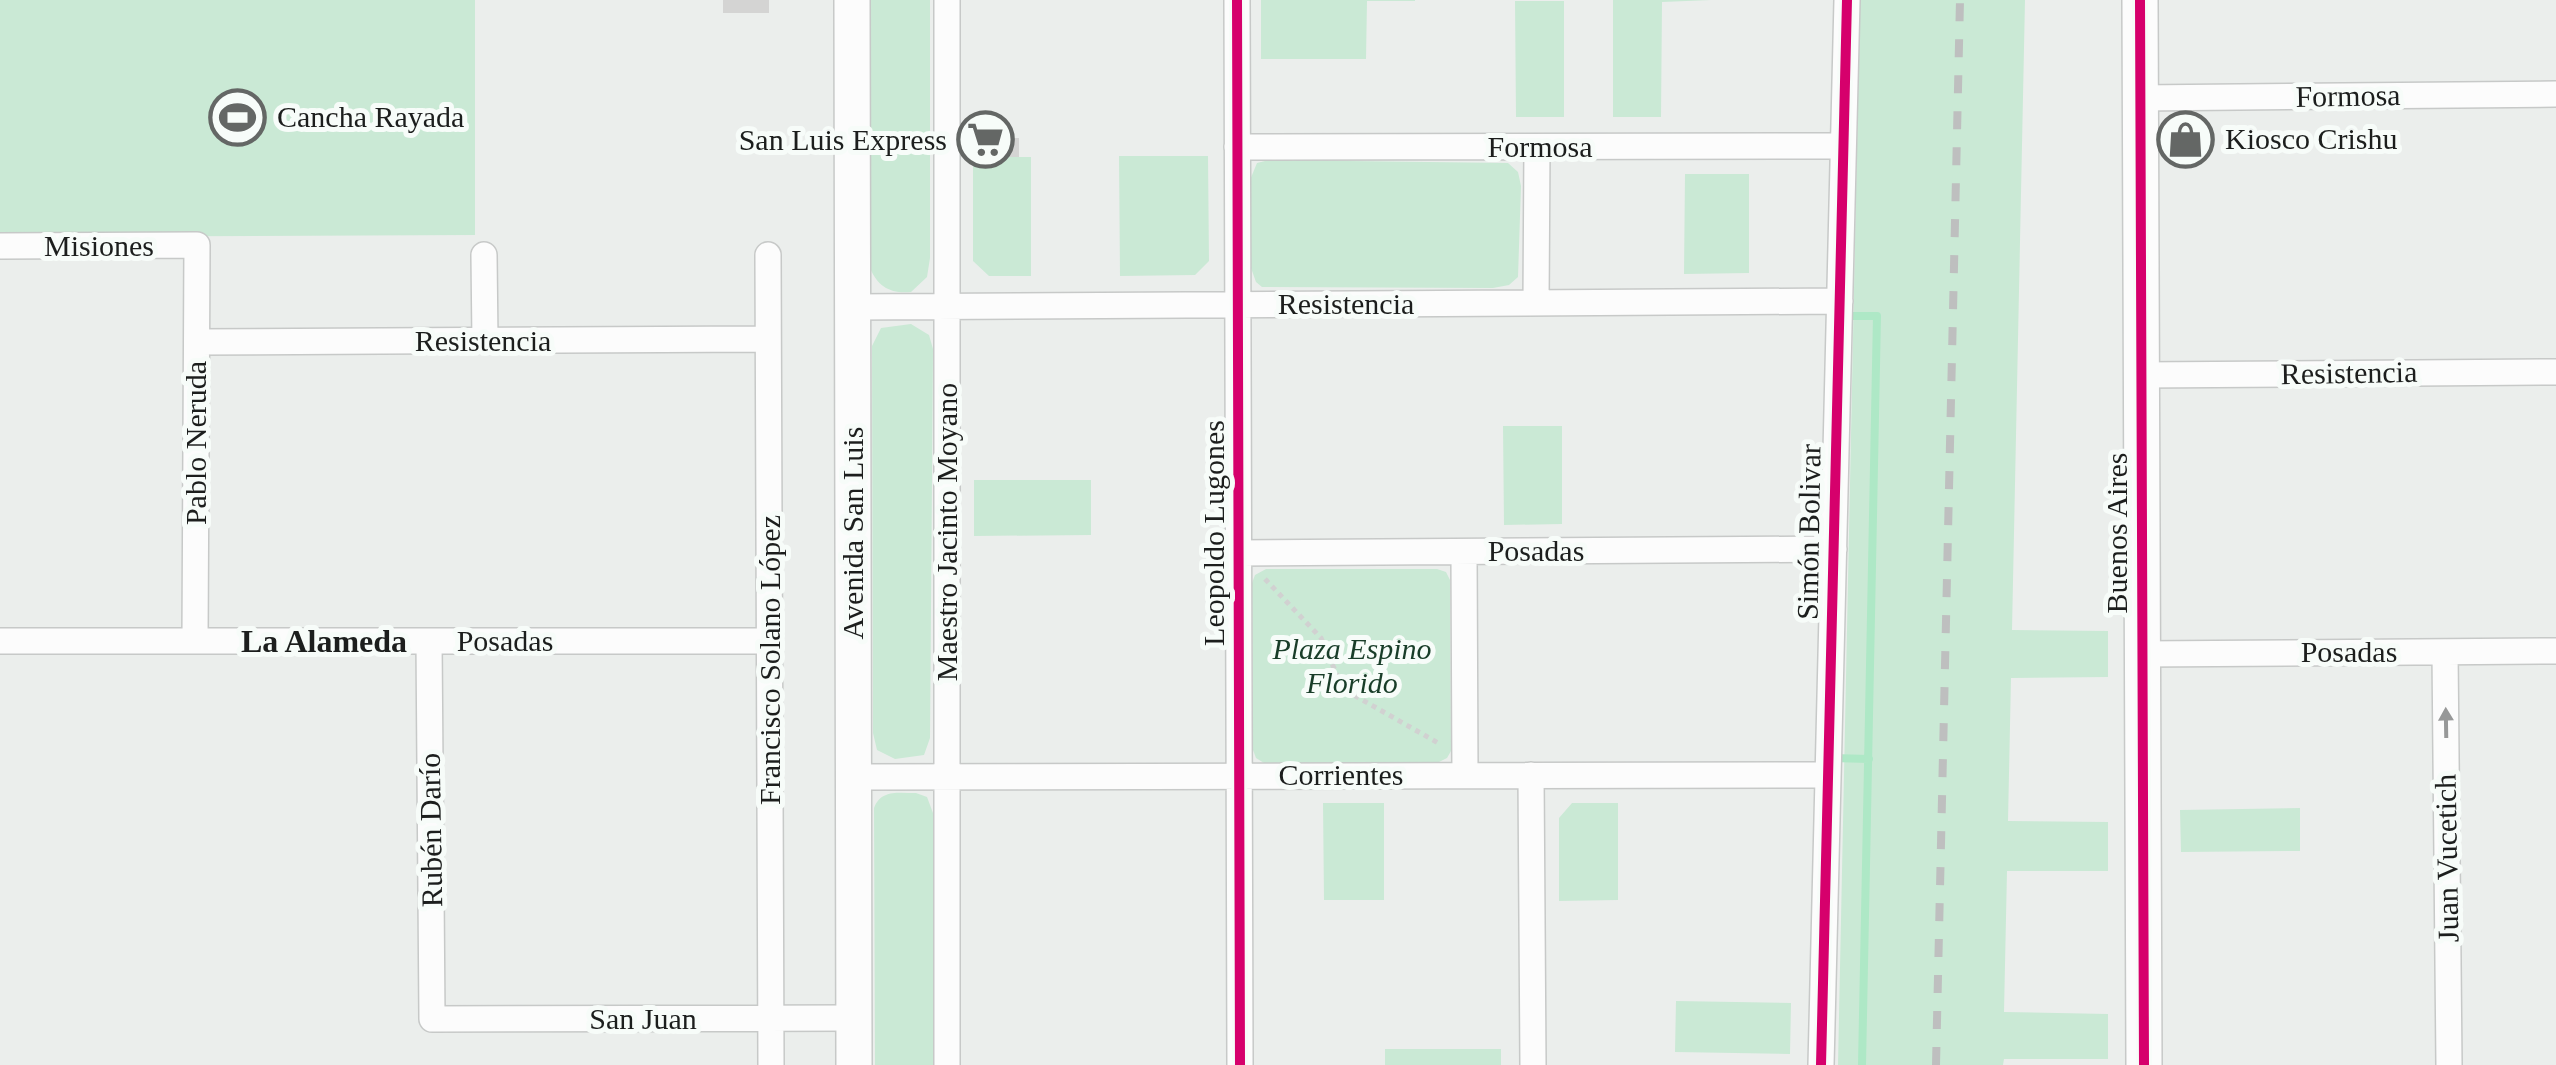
<svg xmlns="http://www.w3.org/2000/svg" width="2556" height="1065" viewBox="0 0 2556 1065" font-family="'Times New Roman',serif">
<style>
.green{fill:#cae9d5}
.lines{fill:none;stroke-linecap:round;stroke-linejoin:round}
.stream{stroke:#aee8c6;stroke-width:8}
.building{fill:#d4d4d3}
.street-casing{stroke:#c7c9c8;stroke-width:28}
.secondary-casing{stroke:#c7c9c8;stroke-width:38}
.path{stroke:#d1d1d1;stroke-width:5;stroke-dasharray:5 5;stroke-linecap:butt}
.street{stroke:#fcfcfc;stroke-width:25}
.secondary{stroke:#fcfcfc;stroke-width:35}
.rail{stroke:#bebfbf;stroke-width:8;stroke-dasharray:18 18;stroke-linecap:butt}
.cycleway-casing{stroke:#f7fcf9;stroke-width:16}
.cycleway{stroke:#d6006c;stroke-width:10}
.oneway{fill:#979898}
.labels{text-anchor:middle;stroke-width:10;stroke-linejoin:round;paint-order:stroke}
.street-label{font-size:30px;fill:#1c1e1d;stroke:#f7fcf9}
.poi-label{font-size:30px;fill:#1c1e1d;stroke:#f7fcf9;text-anchor:start}
.park-label{font-size:30px;font-style:italic;fill:#193d29;stroke:#f7fcf9}
.neighbourhood-label{font-size:32px;font-weight:bold;fill:#1c1e1d;stroke:#f7fcf9}
</style>
<rect width="100%" height="100%" fill="#ebeeec"/>
<path class="green" d="M 0,0 L 475,0 L 475,235 L 0,237 Z
M 869,0 L 930,0 L 930,258 L 927,277 L 911,292 C 891,294 878,287 870,268 Z
M 1261,0 L 1415,0 L 1415,1 L 1367,1 L 1366,59 L 1261,59 Z
M 1613,0 L 1711,0 L 1662,2 L 1661,117 L 1613,117 Z
M 1860,0 L 2025,0 L 2012,630 L 2108,631 L 2108,677 L 2011,678 L 2008,821 L 2108,822 L 2108,871 L 2007,871 L 2004,1012 L 2108,1014 L 2108,1059 L 2004,1059 L 2003,1065 L 1838,1065 Z
M 1515,1 L 1564,1 L 1564,117 L 1516,117 Z
M 1208,156 L 1209,261 L 1195,275 L 1120,276 L 1119,156 Z
M 973,157 L 1031,157 L 1031,276 L 989,276 L 973,261 Z
M 1269,160 L 1508,163 L 1518,172 L 1521,186 L 1518,277 L 1509,285 L 1493,288 L 1262,287 L 1256,282 L 1251,268 L 1250,180 L 1257,163 Z
M 1685,174 L 1749,174 L 1749,273 L 1684,274 Z
M 911,324 L 929,335 L 933,349 L 930,738 L 924,755 L 895,759 L 877,750 L 873,733 L 872,346 L 881,328 Z
M 1503,426 L 1562,426 L 1562,524 L 1504,525 Z
M 974,480 L 1091,480 L 1091,535 L 974,536 Z
M 1266,569 L 1437,569 L 1446,572 L 1450,580 L 1451,751 L 1447,758 L 1439,762 L 1264,763 L 1256,758 L 1253,750 L 1252,583 L 1255,575 Z
M 916,793 L 927,797 L 933,813 L 933,1065 L 875,1065 L 874,808 C 881,789 899,793 916,793 Z
M 1323,803 L 1384,803 L 1384,900 L 1324,900 Z
M 1572,803 L 1618,803 L 1618,900 L 1559,901 L 1559,818 Z
M 2300,808 L 2300,851 L 2181,852 L 2180,810 Z
M 1676,1001 L 1791,1003 L 1790,1054 L 1675,1052 Z
M 1385,1049 L 1501,1049 L 1501,1065 L 1385,1065 Z"/>
<g class="lines">
<path class="stream" d="M 1844,316 L 1877,316 L 1862,1065
M 1833,758 L 1869,759"/>
</g>
<path class="building" d="M 723,0 L 769,0 L 769,13 L 723,13 Z
M 980,123 L 1009,123 L 1009,138 L 1019,138 L 1019,157 L 981,157 Z"/>
<g class="lines">
<defs>
<path id="street" d="M 947,0 L 947,1065
M 1237,0 L 1240,1065
M 2140,98 L 2556,94
M 1237,147 L 1843,146
M 0,246 L 197,245 L 195,641
M 484,255 L 485,341
M 768,255 L 771,1065
M 1536,303 L 1537,147
M 852,307 L 1840,301
M 197,342 L 768,339
M 2141,375 L 2556,372
M 1464,552 L 1465,775
M 1238,553 L 1834,549
M 0,641 L 769,641
M 429,641 L 432,1019 L 854,1018
M 2445,652 L 2449,1065
M 2142,654 L 2556,651
M 1531,775 L 1533,1065
M 853,777 L 1828,775
M 1821,1065 L 1847,0"/>
<path id="secondary" d="M 852,0 L 854,1065
M 2140,0 L 2144,1065"/>
</defs>
<use href="#street" class="street-casing"/>
<use href="#secondary" class="secondary-casing"/>
<path class="path" d="M 1265,579 L 1321,638 L 1343,689 L 1440,744"/>
<use href="#street" class="street"/>
<use href="#secondary" class="secondary"/>
<path class="rail" d="M 1936,1065 L 1960,0"/>
<defs>
<path id="cycleway" d="M 1237,0 L 1240,1065
M 2140,0 L 2144,1065
M 1821,1065 L 1847,0"/>
</defs>
<use href="#cycleway" class="cycleway-casing"/>
<use href="#cycleway" class="cycleway"/>
</g>
<defs><path id="oneway-solid" d="M-6-.8H1V-3.2L6.5 0L1 3.2V.8H-6Z" transform="scale(2.5)"/></defs>
<use class="oneway" href="#oneway-solid" transform="translate(2446 723) rotate(-91)"/>
<defs>
<symbol id="stadium-ring" viewBox="-11 -11 22 22"><circle r="9.5" fill="#f7fcf9" stroke="#646765" stroke-width="1.5"/><path d="M0-5a6.5 5 0 1 0 0 10a6.5 5 0 1 0 0-10ZM-3.5-1.8h7v3.6h-7Z" fill="#646765"/></symbol>
<symbol id="shop-ring" viewBox="-11 -11 22 22"><circle r="9.5" fill="#f7fcf9" stroke="#646765" stroke-width="1.5"/><path d="M-5-2.5h2.3a2.7 3.5 0 0 1 5.4 0H5L5.5 6h-11ZM-1.5-2.5h3a1.5 2.3 0 0 0-3 0Z" fill="#646765"/></symbol>
<symbol id="supermarket-ring" viewBox="-11 -11 22 22"><circle r="9.5" fill="#f7fcf9" stroke="#646765" stroke-width="1.5"/><path d="M-6-5.5h2.5l.6 2H6L4.5 2H-2.5L-4.4-4H-6ZM-1.5 3.2a1.3 1.3 0 1 0 .1 0ZM3 3.2a1.3 1.3 0 1 0 .1 0Z" fill="#646765"/></symbol>
</defs>
<g fill-rule="evenodd">
<use href="#stadium-ring" x="206" y="86" width="63" height="63"/>
<use href="#shop-ring" x="2154" y="108" width="63" height="63"/>
<use href="#supermarket-ring" x="954" y="108" width="63" height="63"/>
</g>
<g class="labels">
<g class="street-label">
<text transform="translate(2348 96) rotate(-1)" y="10">Formosa</text>
<text x="1540" y="157">Formosa</text>
<text x="99" y="256">Misiones</text>
<text x="1346" y="314">Resistencia</text>
<text x="483" y="351">Resistencia</text>
<text transform="translate(2349 373) rotate(-1)" y="10">Resistencia</text>
<text transform="translate(196 443) rotate(-90)" y="10">Pablo Neruda</text>
<text transform="translate(947 532) rotate(-90)" y="10">Maestro Jacinto Moyano</text>
<text transform="translate(1809 532) rotate(-89)" y="10">Simón Bolivar</text>
<text transform="translate(853 533) rotate(-90)" y="10">Avenida San Luis</text>
<text transform="translate(1214 533) rotate(-90)" y="10">Leopoldo Lugones</text>
<text transform="translate(2117 533) rotate(-90)" y="10">Buenos Aires</text>
<text x="1536" y="561">Posadas</text>
<text x="505" y="651">Posadas</text>
<text x="2349" y="662">Posadas</text>
<text transform="translate(770 660) rotate(-90)" y="10">Francisco Solano López</text>
<text x="1341" y="785">Corrientes</text>
<text transform="translate(431 830) rotate(-91)" y="10">Rubén Darío</text>
<text transform="translate(2447 858) rotate(-91)" y="10">Juan Vucetich</text>
<text x="643" y="1029">San Juan</text>
</g>
<g class="poi-label">
<text x="277" y="127">Cancha Rayada</text>
<text x="2225" y="149">Kiosco Crishu</text>
<text x="947" y="150" text-anchor="end">San Luis Express</text>
</g>
<g class="park-label">
<text x="1352" y="659">Plaza Espino<tspan x="1352" dy="34">Florido</tspan></text>
</g>
<g class="neighbourhood-label">
<text x="324" y="652">La Alameda</text>
</g>
</g>
</svg>
